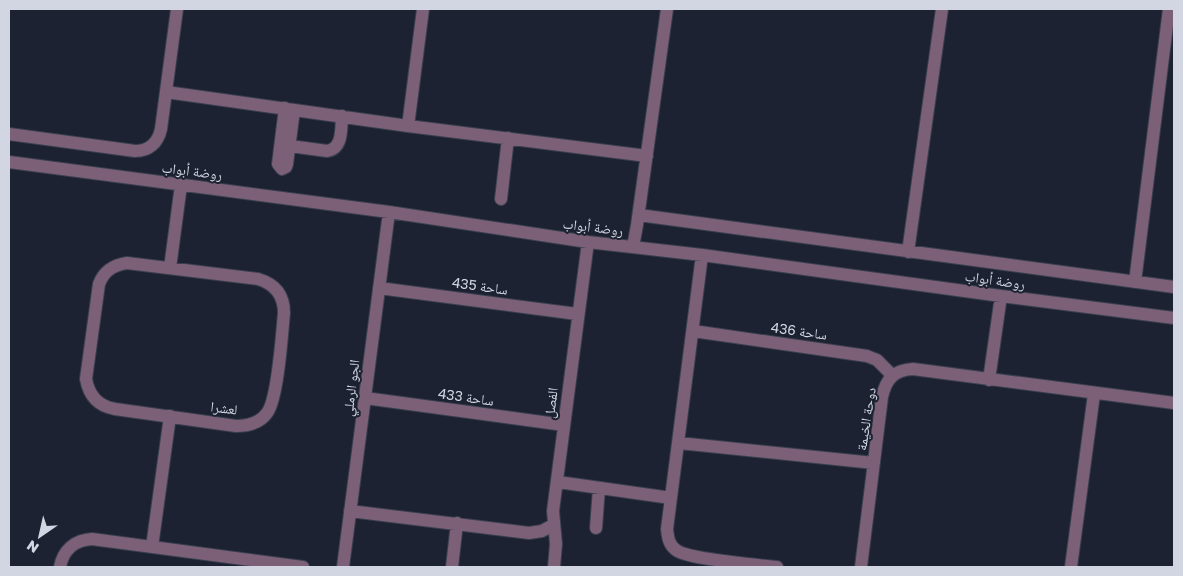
<svg xmlns="http://www.w3.org/2000/svg" width="1183" height="576" viewBox="0 0 1183 576" font-family="'Golos Text','Noto Naskh Arabic',sans-serif">
<style>
.lines{fill:none;stroke-linecap:round;stroke-linejoin:round}
.minor-casing{stroke:#393f4e;stroke-width:14}
.minor{stroke:#7b6078;stroke-width:12}
.labels{text-anchor:middle;stroke-width:4;stroke-linejoin:round;paint-order:stroke}
.street-label{font-size:14px;fill:#d2d6e2;stroke:#1c2232}
</style>
<rect width="100%" height="100%" fill="#1c2232"/>
<g class="lines">
<defs>
<path id="minor" d="M 166,92 L 408,126 L 647,156
M 285,108 L 278,164 L 282,169 L 286,167 L 287,164 L 294,110
M 408,126 L 423,9
M 9,134 L 135,151 C 149,151 158,143 161,129 L 177,9
M 290,146 L 327,151 C 343,149 341,129 342,116
M 9,162 L 389,212 L 588,242 L 702,255 L 1001,296 L 1174,318
M 501,199 L 508,138
M 639,215 L 1174,287
M 633,247 L 637,225 L 667,9
M 908,252 L 942,9
M 702,255 L 667,529 C 668,538 669,545 676,550 C 687,559 758,565 777,567
M 127,263 L 258,279 C 275,284 284,295 284,313 C 282,333 278,399 267,413 C 260,423 248,426 236,426 L 115,409 C 98,406 89,396 86,379 L 99,284 C 104,271 113,265 127,263 Z
M 170,268 L 181,185
M 1135,282 L 1169,9
M 379,288 L 577,314
M 693,331 L 867,356 L 877,360 L 892,375
M 989,380 L 1001,296
M 365,398 L 564,425
M 679,443 L 874,463
M 558,482 L 671,498
M 350,511 L 529,533 L 542,531 L 553,525
M 596,528 L 599,488
M 152,547 L 170,416
M 60,567 C 63,550 75,540 92,539 L 303,567
M 343,567 L 389,212
M 452,567 L 457,523
M 554,567 L 556,544 L 553,511 L 588,242
M 861,567 L 882,397 C 886,379 894,370 913,369 L 1174,403
M 1071,567 L 1094,394"/>
</defs>
<use href="#minor" class="minor-casing"/>
<use href="#minor" class="minor"/>
</g>
<g class="labels">
<g class="street-label">
<text transform="translate(192 171) rotate(7)" y="5">روضة أبواب</text>
<text transform="translate(593 227) rotate(7)" y="5">روضة أبواب</text>
<text transform="translate(995 280) rotate(8)" y="5">روضة أبواب</text>
<text transform="translate(480 286) rotate(8)" y="5">ساحة 435</text>
<text transform="translate(799 331) rotate(8)" y="5">ساحة 436</text>
<text transform="translate(351 388) rotate(-83)" y="5">الجو الرملي</text>
<text transform="translate(466 397) rotate(8)" y="5">ساحة 433</text>
<text transform="translate(551 403) rotate(-83)" y="5">الفصل</text>
<text transform="translate(224 408) rotate(7)" y="5">لعشرا</text>
<text transform="translate(866 419) rotate(-81)" y="5">دوحة الخيمة</text>
</g>
</g>
<rect width="1183" height="576" fill="none" stroke="#d2d6e2" stroke-width="20"/>
<g transform="translate(40 536) rotate(214)" stroke="#1c2232" stroke-width="4" paint-order="stroke">
<path d="M0-4L9 19L0 12L-9 19Z" fill="#d2d6e2"/>
<text y="-8" font-size="14" font-weight="bold" text-anchor="middle" fill="#d2d6e2">N</text>
</g>
</svg>
